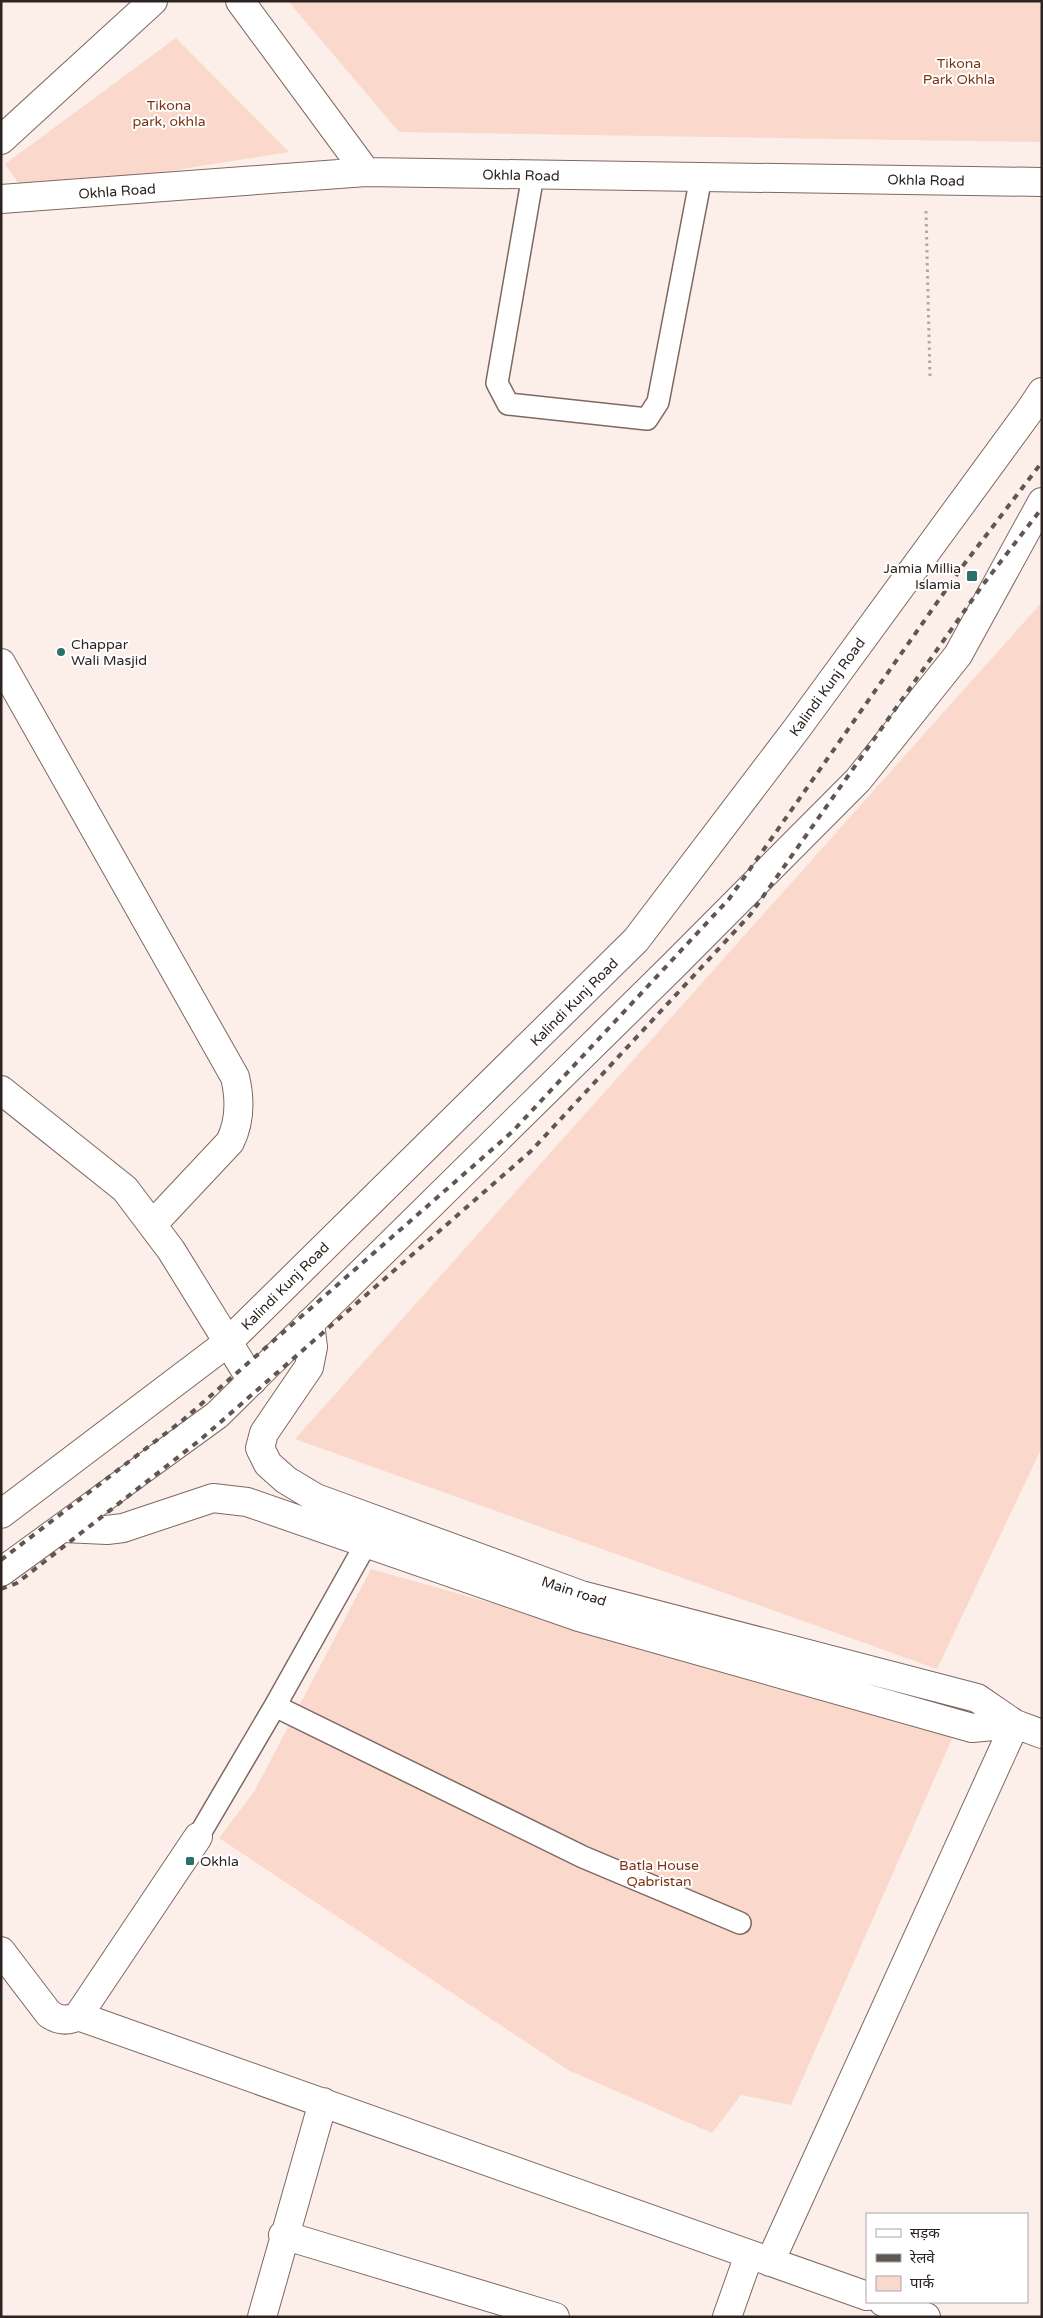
<svg xmlns="http://www.w3.org/2000/svg" width="1043" height="2318" viewBox="0 0 1043 2318" font-family="'Varela Round','Noto Sans Devanagari',sans-serif">
<style>
.green{fill:#fad8cb}
.lines{fill:none;stroke-linecap:round;stroke-linejoin:round}
.lane-casing{stroke:#7e6961;stroke-width:24}
.street-casing{stroke:#7e6961;stroke-width:30}
.secondary-casing{stroke:#7e6961;stroke-width:30}
.path{stroke:#b3a7a2;stroke-width:3;stroke-dasharray:2.5 4;stroke-linecap:butt}
.lane{stroke:#fff;stroke-width:21}
.street{stroke:#fff;stroke-width:28}
.secondary{stroke:#fff;stroke-width:28}
.rail{stroke:#605652;stroke-width:4;stroke-dasharray:6 6;stroke-linecap:butt}
.poi-dot{fill:#2a7169;stroke:#fff;stroke-width:2}
.labels{text-anchor:middle;stroke-width:4;stroke-linejoin:round;paint-order:stroke}
.park-label{font-size:14px;fill:#7d3513;stroke:#fff}
.street-label{font-size:14px;fill:#2d2421;stroke:#fff}
.poi-label{font-size:14px;fill:#2d2421;stroke:#fff;text-anchor:start}
</style>
<rect width="100%" height="100%" fill="#fceee8"/>
<path class="green" d="M 288,1 L 1042,1 L 1042,142 L 399,132 Z
M 176,38 L 289,152 L 26,194 L 5,164 Z
M 1042,602 L 1042,1447 L 937,1669 L 295,1439 Z
M 371,1569 L 954,1734 L 791,2105 L 741,2095 L 712,2133 L 568,2070 L 219,1838 L 254,1792 Z"/>
<g class="lines">
<defs>
<path id="lane" d="M 533,175 L 497,383 L 508,404 L 647,419 L 658,402 L 701,177
M 275,1706 L 583,1857 L 740,1923
M 198,1837 L 275,1706 L 367,1542"/>
<path id="street" d="M 1,663 L 235,1077 C 240,1098 240,1122 230,1142 L 153,1224
M 1,1090 L 125,1189 L 171,1250 L 252,1381
M 310,1323 L 313,1347 L 309,1367 L 264,1433 L 260,1448 L 268,1464 L 286,1480 L 316,1498 L 581,1595 L 977,1698 L 1015,1724 L 1042,1734
M 64,1528 L 107,1530 L 123,1528 L 213,1498 L 247,1502 L 579,1617 L 972,1728 L 1015,1724
M 1,1951 L 49,2014 C 58,2020 67,2022 78,2016 L 198,1837
M 78,2016 L 867,2296
M 283,2235 L 555,2317
M 770,2262 L 1015,1724
M 883,2302 L 926,2317
M 262,2317 L 323,2102
M 727,2317 L 749,2255"/>
<path id="secondary" d="M 240,1 L 366,172
M 1,140 L 153,1
M 1,199 L 366,172 L 1042,182
M 1,1514 L 227,1343 L 636,940 L 798,727 L 1030,410 L 1042,392
M 1,1572 L 217,1415 L 673,966 L 858,780 L 958,655 L 1042,502"/>
</defs>
<use href="#lane" class="lane-casing"/>
<use href="#street" class="street-casing"/>
<use href="#secondary" class="secondary-casing"/>
<path class="path" d="M 926,211 L 930,377"/>
<use href="#lane" class="lane"/>
<use href="#street" class="street"/>
<use href="#secondary" class="secondary"/>
<path class="rail" d="M 1,1560 L 183,1420 L 512,1132 L 729,899 L 962,567 L 1042,462
M 1,1589 L 17,1583 L 200,1440 L 531,1151 L 750,915 L 982,586 L 1042,508"/>
</g>
<g class="poi-dot">
<rect x="966" y="570" width="12" height="12" rx="2.5"/>
<circle cx="61" cy="652" r="5"/>
<rect x="185" y="1856" width="10" height="10" rx="2.5"/>
</g>
<g class="labels">
<g class="park-label">
<text x="959" y="68">Tikona<tspan x="959" dy="16">Park Okhla</tspan></text>
<text x="169" y="110">Tikona<tspan x="169" dy="16">park, okhla</tspan></text>
<text x="659" y="1870">Batla House<tspan x="659" dy="16">Qabristan</tspan></text>
</g>
<g class="street-label">
<text transform="translate(521 175) rotate(1)" y="5">Okhla Road</text>
<text transform="translate(926 180) rotate(1)" y="5">Okhla Road</text>
<text transform="translate(117 191) rotate(-4)" y="5">Okhla Road</text>
<text transform="translate(827 687) rotate(-54)" y="5">Kalindi Kunj Road</text>
<text transform="translate(574 1002) rotate(-45)" y="5">Kalindi Kunj Road</text>
<text transform="translate(285 1286) rotate(-45)" y="5">Kalindi Kunj Road</text>
<text transform="translate(574 1591) rotate(18)" y="5">Main road</text>
</g>
<g class="poi-label">
<text x="961" y="573" text-anchor="end">Jamia Millia<tspan x="961" dy="16">Islamia</tspan></text>
<text x="71" y="649">Chappar<tspan x="71" dy="16">Wali Masjid</tspan></text>
<text x="200" y="1866">Okhla</text>
</g>
</g>
<rect width="1043" height="2318" fill="none" stroke="#2d2421" stroke-width="5"/>
<rect x="866" y="2213" width="162" height="90" fill="#ffffff" stroke="#aba7a6"/>
<rect x="876" y="2229" width="25" height="8" fill="#ffffff" stroke="#aba7a6"/>
<text x="910" y="2238" font-size="15" fill="#2d2421">सड़क</text>
<rect x="876" y="2254" width="25" height="8" fill="#605652" stroke="#aba7a6"/>
<text x="910" y="2263" font-size="15" fill="#2d2421">रेलवे</text>
<rect x="876" y="2276" width="25" height="15" fill="#fad8cb" stroke="#aba7a6"/>
<text x="910" y="2288" font-size="15" fill="#2d2421">पार्क</text>
</svg>
